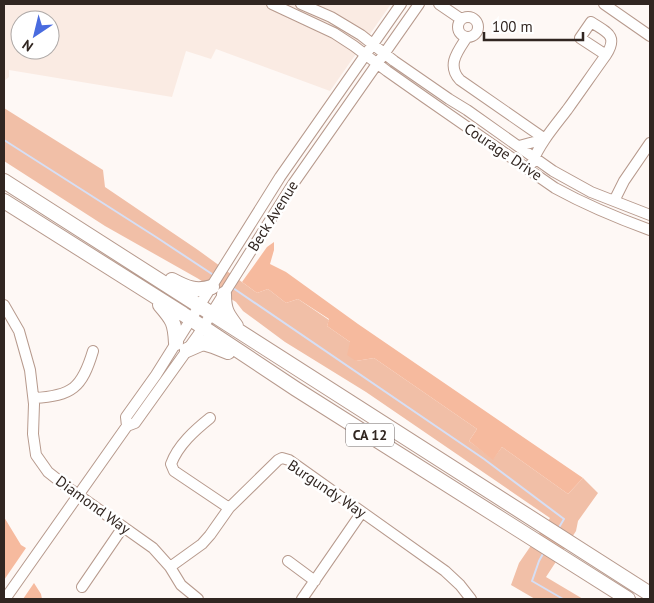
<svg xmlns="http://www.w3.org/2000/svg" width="654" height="603" viewBox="0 0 654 603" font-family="'PT Sans',sans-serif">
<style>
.built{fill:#faebe3;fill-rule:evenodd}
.green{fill:#f1bfa7}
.forest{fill:#f6ba9e}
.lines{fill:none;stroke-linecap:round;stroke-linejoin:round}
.stream{stroke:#d6dff5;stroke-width:2}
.minor-casing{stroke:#b79a8d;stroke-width:12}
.highway-casing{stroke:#b79a8d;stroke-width:16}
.minor{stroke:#fff;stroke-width:10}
.highway{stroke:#fff;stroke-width:14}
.labels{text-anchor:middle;stroke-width:5;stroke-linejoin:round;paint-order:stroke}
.shield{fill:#fff;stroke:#6f6764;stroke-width:1}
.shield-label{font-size:14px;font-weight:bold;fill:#312621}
.street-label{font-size:15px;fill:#312621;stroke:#fff}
</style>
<rect width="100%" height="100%" fill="#fef8f5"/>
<path class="built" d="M 4,4 L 391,4 L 330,91 L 216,49 L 211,59 L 186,51 L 172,97 L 9,70 L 9,77 L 4,81 ZM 20,20 L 50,20 L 50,50 L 20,50 Z"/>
<path class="green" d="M 4,108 L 103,170 L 105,187 L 198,250 L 257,293 L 268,289 L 286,303 L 298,299 L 329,320 L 327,326 L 350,342 L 356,361 L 374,358 L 477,429 L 469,441 L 493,459 L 502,447 L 568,494 L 583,478 L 598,493 L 578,521 L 576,531 L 546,577 L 583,599 L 535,599 L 511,585 L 519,563 L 550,518 L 366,392 L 285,342 L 243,311 L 236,302 L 197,278 L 105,226 L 4,161 Z"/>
<path class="forest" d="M 274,242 L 274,250 L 270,264 L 286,272 L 358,324 L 583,478 L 568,494 L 502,447 L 493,460 L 469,441 L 477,429 L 374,358 L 356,361 L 347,355 L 350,342 L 327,326 L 329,319 L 298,299 L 286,303 L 268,289 L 257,293 L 242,282 L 267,247 Z
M 4,517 L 21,545 L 26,548 L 4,580 Z
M 34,583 L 41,594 L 42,599 L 23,599 Z"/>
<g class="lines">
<path class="stream" d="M 4,140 L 156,237 L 215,276
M 233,288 L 484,459 L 564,519 L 558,529
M 544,552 L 539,561 L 532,581 L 563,599"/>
<defs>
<path id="minor" d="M 272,4 L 334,33 L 354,46 L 387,71 L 424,97 L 555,188 C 586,205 617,218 650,230
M 301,4 L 331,17 L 361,35 L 394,61 L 449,99 L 467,110 L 553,171 L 591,192 L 650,215
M 439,4 L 461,19
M 604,4 L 650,36
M458 27a10 10 0 1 1 20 0a10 10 0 1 1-20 0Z
M 467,37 C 458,51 446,65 460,80 L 545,139
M 519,146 L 545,139
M 532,163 C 540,143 554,127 567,110 C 580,92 593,73 606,55 C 619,35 606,32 591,22 L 580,38 L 606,55
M 614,201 L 624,181 L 650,143
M 4,305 L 19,331 L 30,370 L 34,404 L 33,434 L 36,455 L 48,472 L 67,487 L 153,548 L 170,567 L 181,585 L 198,599
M 34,398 C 72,396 82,388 93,351
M 210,418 C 195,430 178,445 171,464 L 174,471 L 229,508
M 127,426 L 126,417 L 156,375 L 280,177 L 401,4
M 288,561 L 315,581
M 170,567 L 202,544 L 210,535 L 229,508 L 278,460 L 282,458 L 289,460 L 445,571 L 460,585 L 471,599
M 82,587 L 123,527
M 5,599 L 127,426 L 135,423 L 198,335 L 293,184 L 419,4
M 302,599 L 362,512"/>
<path id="highway" d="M 4,181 L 650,594
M 4,201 L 183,314 L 296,389 L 628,599
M 172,280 C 187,288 196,292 212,287
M 224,294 C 224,310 227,314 236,326
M 160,305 C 173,320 175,323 176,343
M 187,350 L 203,343 L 213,346 L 228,352"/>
</defs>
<use href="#minor" class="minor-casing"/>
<use href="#highway" class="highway-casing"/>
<use href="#minor" class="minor"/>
<use href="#highway" class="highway"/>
</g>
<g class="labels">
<rect class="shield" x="346" y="423.5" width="48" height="23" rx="4"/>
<g class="shield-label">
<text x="370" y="440">CA 12</text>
</g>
<g class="street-label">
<text transform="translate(503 152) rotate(34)" y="5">Courage Drive</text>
<text transform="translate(273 216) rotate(-58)" y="5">Beck Avenue</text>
<text transform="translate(327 489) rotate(34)" y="5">Burgundy Way</text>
<text transform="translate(93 505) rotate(36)" y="5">Diamond Way</text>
</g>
</g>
<rect width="654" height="603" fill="none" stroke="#312621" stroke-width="10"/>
<g transform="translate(35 35) rotate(215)"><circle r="24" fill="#ffffff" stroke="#ada8a6"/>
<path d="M0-4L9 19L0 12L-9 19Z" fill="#496bdf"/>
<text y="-8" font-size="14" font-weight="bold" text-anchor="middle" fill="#312621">N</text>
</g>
<path d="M484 32v8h99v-8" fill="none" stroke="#312621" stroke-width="2.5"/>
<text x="492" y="32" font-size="15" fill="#312621" stroke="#ffffff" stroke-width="4" paint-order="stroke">100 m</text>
</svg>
